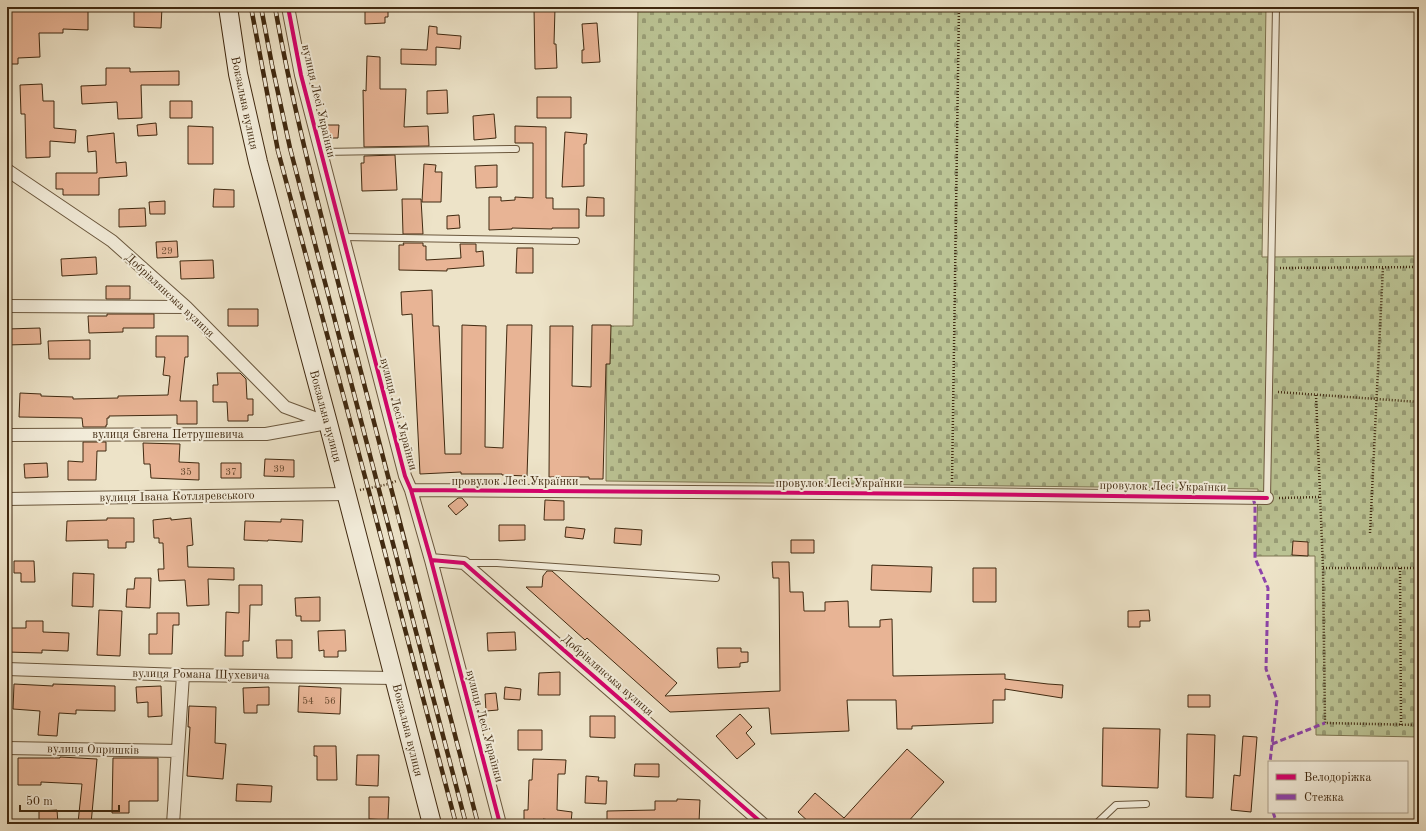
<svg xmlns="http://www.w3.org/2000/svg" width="1426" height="831" viewBox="0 0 1426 831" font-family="'Old Standard TT',serif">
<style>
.cemetery{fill:url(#cemetery-stones);stroke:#7e7652}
.building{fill:#e8b495;stroke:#402910}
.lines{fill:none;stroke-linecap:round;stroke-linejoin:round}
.lane-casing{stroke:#6b583e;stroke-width:8}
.street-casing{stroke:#6b583e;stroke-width:14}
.secondary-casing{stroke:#402910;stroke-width:20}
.path{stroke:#402910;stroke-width:2.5;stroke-dasharray:1 2;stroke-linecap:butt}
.lane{stroke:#f3eddb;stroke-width:6}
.street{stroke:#f3eddb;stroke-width:12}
.secondary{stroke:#f3eddb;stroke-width:18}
.rail-casing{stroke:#402910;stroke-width:4.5}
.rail{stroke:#f3eddb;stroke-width:3;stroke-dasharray:9;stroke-linecap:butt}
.quiet{stroke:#8e44ad;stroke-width:3;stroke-dasharray:6 3;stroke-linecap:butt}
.cycleway-casing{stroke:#f3eddb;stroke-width:6}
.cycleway{stroke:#d6006c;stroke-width:4}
.labels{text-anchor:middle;stroke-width:4;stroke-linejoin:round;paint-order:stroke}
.number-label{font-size:10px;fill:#6a4c31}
.street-label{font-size:12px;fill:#402910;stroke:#f3eddb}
</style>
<defs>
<pattern id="cemetery-stones" width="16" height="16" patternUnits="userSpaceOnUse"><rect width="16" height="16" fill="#bbc394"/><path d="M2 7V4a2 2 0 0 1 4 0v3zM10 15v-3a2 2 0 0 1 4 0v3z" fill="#999e77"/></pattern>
</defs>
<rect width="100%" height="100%" fill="#ede3c8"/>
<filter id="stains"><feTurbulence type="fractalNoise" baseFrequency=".005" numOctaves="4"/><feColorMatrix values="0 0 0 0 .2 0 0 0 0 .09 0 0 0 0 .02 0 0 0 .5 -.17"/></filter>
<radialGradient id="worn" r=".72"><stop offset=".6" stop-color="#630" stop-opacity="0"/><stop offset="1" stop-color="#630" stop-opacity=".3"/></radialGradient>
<path class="cemetery" d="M 638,7 L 1266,7 L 1262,257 L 1419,256 L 1419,737 L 1316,735 L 1315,556 L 1256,556 L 1258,489 L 606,481 L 607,326 L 633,326 Z"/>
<path class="building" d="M 7,7 L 88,7 L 88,30 L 63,29 L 63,33 L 39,33 L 40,57 L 18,58 L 18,64 L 7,64 Z
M 134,7 L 162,7 L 161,28 L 134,27 Z
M 365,7 L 388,7 L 388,17 L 385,17 L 385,23 L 365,24 Z
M 534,8 L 555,8 L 554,44 L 556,44 L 557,68 L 535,69 Z
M 597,23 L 600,62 L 582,63 L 582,50 L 584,50 L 582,24 Z
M 429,26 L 437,27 L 437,34 L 461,36 L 460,49 L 436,47 L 436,65 L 401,64 L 401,49 L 427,50 Z
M 367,56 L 380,57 L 380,89 L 406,89 L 404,127 L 428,126 L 429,146 L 364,147 L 363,90 L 366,91 Z
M 106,68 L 130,68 L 130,72 L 179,71 L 179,85 L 141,85 L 142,118 L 118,119 L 117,102 L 82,104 L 81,86 L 106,85 Z
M 42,84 L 43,101 L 54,101 L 54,128 L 76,130 L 75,143 L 50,141 L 50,157 L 26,158 L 25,114 L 21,114 L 20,85 Z
M 447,90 L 448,113 L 427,114 L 427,91 Z
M 537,97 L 571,97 L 571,118 L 537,118 Z
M 170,101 L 192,101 L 192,118 L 170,118 Z
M 494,114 L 496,138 L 474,140 L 473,116 Z
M 156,123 L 157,135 L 138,136 L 137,125 Z
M 327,125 L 339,125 L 338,138 L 327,138 Z
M 188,126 L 213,127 L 213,164 L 188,164 Z
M 515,126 L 546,127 L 546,198 L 553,198 L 553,209 L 579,209 L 579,228 L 552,228 L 552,229 L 512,228 L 512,229 L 489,230 L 489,197 L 501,197 L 501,201 L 515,200 L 515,197 L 533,198 L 533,143 L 515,143 Z
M 565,132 L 587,134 L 586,144 L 584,144 L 584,186 L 562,187 Z
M 114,133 L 116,163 L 126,162 L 127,176 L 99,178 L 99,195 L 63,195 L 63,189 L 56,189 L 56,173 L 97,173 L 96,151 L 88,152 L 87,136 Z
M 395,155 L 397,190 L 362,191 L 361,163 L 364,163 L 364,156 Z
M 424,164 L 436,165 L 435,172 L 442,172 L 441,202 L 422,202 Z
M 497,165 L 497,187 L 476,188 L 475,166 Z
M 214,189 L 234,190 L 234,207 L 213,207 Z
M 587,197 L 604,198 L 604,216 L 586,216 Z
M 402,199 L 421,199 L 423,234 L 403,234 Z
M 165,201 L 165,214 L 150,214 L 149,202 Z
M 145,208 L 146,226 L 119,227 L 119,209 Z
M 459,215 L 460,228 L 447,229 L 447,216 Z
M 177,241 L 178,257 L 157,258 L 156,242 Z
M 403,243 L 423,243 L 423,246 L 426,246 L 426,260 L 461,258 L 460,244 L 476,244 L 476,252 L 483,251 L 484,266 L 447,269 L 447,271 L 399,270 L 399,245 L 404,245 Z
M 517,248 L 533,248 L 533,273 L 516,273 Z
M 96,257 L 97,274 L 62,276 L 61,259 Z
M 213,260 L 214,278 L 181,279 L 180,261 Z
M 106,286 L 130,286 L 130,299 L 106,299 Z
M 432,290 L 433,326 L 439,326 L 445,454 L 461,454 L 462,325 L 486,326 L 485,447 L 503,448 L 507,325 L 532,325 L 527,476 L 502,475 L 502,474 L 461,474 L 461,472 L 420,474 L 412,314 L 402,315 L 401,292 Z
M 228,309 L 258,309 L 258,326 L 228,326 Z
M 107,314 L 154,314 L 154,328 L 123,328 L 123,332 L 89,333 L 88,316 L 107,316 Z
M 592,325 L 611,325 L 610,364 L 606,364 L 603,479 L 589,479 L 589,477 L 549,477 L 550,326 L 573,326 L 572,386 L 591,387 Z
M 40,328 L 41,344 L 7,345 L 7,329 Z
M 156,336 L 188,336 L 188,357 L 185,357 L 180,401 L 197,401 L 197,424 L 177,424 L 177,415 L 109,416 L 109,418 L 107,418 L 107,425 L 106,425 L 106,427 L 83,427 L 82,418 L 19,417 L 20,393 L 41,394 L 41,396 L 73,397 L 73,399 L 118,398 L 118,396 L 168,395 L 170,376 L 163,375 L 165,357 L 156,357 Z
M 90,340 L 90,359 L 49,359 L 48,341 Z
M 217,373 L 240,373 L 246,379 L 247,399 L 253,399 L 253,415 L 248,415 L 248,421 L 228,421 L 227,402 L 213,402 L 213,385 L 218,385 Z
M 83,442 L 106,442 L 106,451 L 97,451 L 96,480 L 68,480 L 68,461 L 83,462 Z
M 143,443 L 180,444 L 179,462 L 199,463 L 199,480 L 151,478 L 150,464 L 144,464 Z
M 265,459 L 294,460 L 294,477 L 264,476 Z
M 47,463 L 48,477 L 25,478 L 24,464 Z
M 221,463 L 241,463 L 241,478 L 221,478 Z
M 458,498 L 462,498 L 468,505 L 456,515 L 448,506 Z
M 545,500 L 564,501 L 564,520 L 544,520 Z
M 107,518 L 134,518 L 134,542 L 126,542 L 126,548 L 108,548 L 108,540 L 66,541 L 67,521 L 107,520 Z
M 171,518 L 171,520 L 191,518 L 193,545 L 187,546 L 188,567 L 234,568 L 234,580 L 208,579 L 209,605 L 187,606 L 185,580 L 159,581 L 158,569 L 164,569 L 163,543 L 159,543 L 159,538 L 154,538 L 153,520 Z
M 281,519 L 303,520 L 302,542 L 268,540 L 268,541 L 244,540 L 245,521 L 281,522 Z
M 499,525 L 525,525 L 525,540 L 499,541 Z
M 566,527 L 585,529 L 583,539 L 565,537 Z
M 615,528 L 642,530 L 641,545 L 614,543 Z
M 791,540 L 814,540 L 814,553 L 791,553 Z
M 1293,541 L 1308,542 L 1308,556 L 1292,555 Z
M 14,561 L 34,561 L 35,582 L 21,582 L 21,573 L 14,573 Z
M 772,562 L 789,562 L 790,592 L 803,592 L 804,611 L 825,611 L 825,602 L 848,601 L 849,627 L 880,627 L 880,620 L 892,619 L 893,676 L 1005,674 L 1005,679 L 1048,684 L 1063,685 L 1062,698 L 1005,689 L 1005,700 L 993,700 L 993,723 L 912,726 L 912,729 L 897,729 L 896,700 L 847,700 L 849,731 L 771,734 L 769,708 L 670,712 L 587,638 L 585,640 L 526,587 L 542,587 L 543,576 L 547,571 L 552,571 L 677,683 L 665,696 L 780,691 L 779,578 L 773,578 Z
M 872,565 L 932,567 L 931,592 L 871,590 Z
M 973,568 L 996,568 L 996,602 L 973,602 Z
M 73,573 L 94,574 L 93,607 L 72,606 Z
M 135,578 L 151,578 L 150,608 L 126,607 L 127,589 L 134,589 Z
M 239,585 L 262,585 L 262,605 L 250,605 L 249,641 L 243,641 L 243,656 L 225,656 L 226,612 L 239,613 Z
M 320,597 L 320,621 L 301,621 L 301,616 L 296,616 L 295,598 Z
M 99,610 L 122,611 L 120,656 L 97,655 Z
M 1149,610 L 1150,621 L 1140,621 L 1140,627 L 1128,627 L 1128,611 Z
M 157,613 L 179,613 L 179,625 L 173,625 L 172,654 L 149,654 L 149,634 L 157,634 Z
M 26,621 L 43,621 L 43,632 L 69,633 L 68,651 L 42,650 L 42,653 L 7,652 L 7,628 L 26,628 Z
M 345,630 L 346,651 L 338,651 L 338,657 L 324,657 L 324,650 L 319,651 L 318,631 Z
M 515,632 L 516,650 L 488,651 L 487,633 Z
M 276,640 L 292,640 L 292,658 L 277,658 Z
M 717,648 L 741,648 L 741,652 L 748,652 L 748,662 L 740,663 L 740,667 L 718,668 Z
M 560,672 L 560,695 L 538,695 L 539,673 Z
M 14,684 L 53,686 L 53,684 L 115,686 L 115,711 L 76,710 L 76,714 L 59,713 L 57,736 L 38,735 L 40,711 L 13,709 Z
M 161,686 L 162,716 L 148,717 L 148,702 L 137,703 L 136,687 Z
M 299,686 L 341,688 L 340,714 L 298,712 Z
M 269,687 L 269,705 L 257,705 L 257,713 L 244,713 L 243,688 Z
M 505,687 L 521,689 L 520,700 L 504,699 Z
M 496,693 L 498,710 L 486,711 L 485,694 Z
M 1188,695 L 1210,695 L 1210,707 L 1188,707 Z
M 189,706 L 216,707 L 215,743 L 226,744 L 223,779 L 187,776 L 190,727 L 188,727 Z
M 740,714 L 752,727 L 746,733 L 755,744 L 737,759 L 716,736 Z
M 590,716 L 615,716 L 615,738 L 590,737 Z
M 1103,728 L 1160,729 L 1158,788 L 1102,786 Z
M 518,730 L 542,730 L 542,750 L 518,750 Z
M 1187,734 L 1215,735 L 1213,798 L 1186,797 Z
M 1243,736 L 1257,737 L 1251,812 L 1231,810 L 1234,775 L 1240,776 Z
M 314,746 L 336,746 L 337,780 L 317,780 L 317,756 L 314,756 Z
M 907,749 L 944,782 L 906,824 L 811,824 L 798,812 L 815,793 L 844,818 Z
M 357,755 L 379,755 L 378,786 L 356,785 Z
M 60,757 L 97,759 L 91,824 L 78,823 L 82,784 L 41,782 L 41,785 L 18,785 L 18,758 L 60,758 Z
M 113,758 L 158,758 L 158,801 L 129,801 L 129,813 L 112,813 Z
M 533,759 L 566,760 L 565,774 L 558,774 L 557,810 L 572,812 L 571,823 L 543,819 L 543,824 L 524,824 L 524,810 L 528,810 L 529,780 L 532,780 Z
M 635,764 L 659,764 L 659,777 L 634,776 Z
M 586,776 L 599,777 L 598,781 L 607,781 L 606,804 L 585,803 Z
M 237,784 L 272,786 L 271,802 L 236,801 Z
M 369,797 L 389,797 L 388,820 L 369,819 Z
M 677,799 L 700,800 L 699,822 L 666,821 L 630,823 L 630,824 L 607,824 L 607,811 L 655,810 L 655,801 L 677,801 Z
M 57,810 L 58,824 L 39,824 L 39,811 Z"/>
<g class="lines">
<defs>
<path id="lane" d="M 321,152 L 516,149
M 343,237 L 576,241
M 1267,498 L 1276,7
M 466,563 L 497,563 L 716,578
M 1096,824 L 1116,805 L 1146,804"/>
<path id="street" d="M 288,7 L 301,75 L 405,476 L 411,490 L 431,560 L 500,824
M 7,170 L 112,241 L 186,307 L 285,407 L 328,423
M 7,306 L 186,307
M 7,435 L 266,434 L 327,423
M 411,490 L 952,494 L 1267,498
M 7,499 L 347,494
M 431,560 L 464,563 L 763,824
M 7,669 L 183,675 L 394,678
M 7,748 L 178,751
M 173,824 L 183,675"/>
<path id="secondary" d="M 228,7 L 238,74 L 258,162 L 328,423 L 432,824"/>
</defs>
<use href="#lane" class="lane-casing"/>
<use href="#street" class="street-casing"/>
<use href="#secondary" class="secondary-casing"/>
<path class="path" d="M 1280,268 L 1419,267
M 1278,392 L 1419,402
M 1316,395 L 1323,568 L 1325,723 L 1419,725
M 952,482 L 959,7
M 360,490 L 389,484 L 396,481
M 1279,498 L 1320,497
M 1370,533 L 1383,267
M 1323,568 L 1419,568
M 1400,568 L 1401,725"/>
<use href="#lane" class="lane"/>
<use href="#street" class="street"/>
<use href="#secondary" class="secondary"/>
<defs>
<path id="rail" d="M 251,7 L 278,151 L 368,488 L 456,824
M 261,7 L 272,65 L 290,148 L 466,824
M 275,7 C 295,120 325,230 353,341 C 394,502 436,663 478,824"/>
</defs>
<use href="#rail" class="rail-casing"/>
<use href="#rail" class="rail"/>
<path class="quiet" d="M 1253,498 L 1255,505 L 1255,558 L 1268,588 L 1266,669 L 1277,700 L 1270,762
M 1272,744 L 1325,723
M 1273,812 L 1277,824"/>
<defs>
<path id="cycleway" d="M 288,7 L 301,75 L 405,476 L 411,490 L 431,560 L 500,824
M 411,490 L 952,494 L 1267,498
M 431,560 L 464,563 L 763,824"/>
</defs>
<use href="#cycleway" class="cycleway-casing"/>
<use href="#cycleway" class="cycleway"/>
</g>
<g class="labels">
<g class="number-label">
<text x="167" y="254">29</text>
<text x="279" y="472">39</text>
<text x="186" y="475">35</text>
<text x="231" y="475">37</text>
<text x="308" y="704">54</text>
<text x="330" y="704">56</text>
</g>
<g class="street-label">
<text transform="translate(319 101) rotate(77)" y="4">вулиця Лесі Українки</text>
<text transform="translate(245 103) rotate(78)" y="4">Вокзальна вулиця</text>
<text transform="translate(170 295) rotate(43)" y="4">Добрівлянська вулиця</text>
<text transform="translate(399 414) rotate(75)" y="4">вулиця Лесі Українки</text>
<text transform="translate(326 416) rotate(75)" y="4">Вокзальна вулиця</text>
<text x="168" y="438">вулиця Євгена Петрушевича</text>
<text x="515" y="485">провулок Лесі Українки</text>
<text x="839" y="487">провулок Лесі Українки</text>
<text transform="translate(1163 486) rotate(1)" y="4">провулок Лесі Українки</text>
<text transform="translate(177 496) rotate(-1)" y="4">вулиця Івана Котляревського</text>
<text transform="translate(201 674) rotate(1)" y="4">вулиця Романа Шухевича</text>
<text transform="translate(608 675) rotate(41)" y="4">Добрівлянська вулиця</text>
<text transform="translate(485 726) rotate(75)" y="4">вулиця Лесі Українки</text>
<text transform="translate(408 730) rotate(76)" y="4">Вокзальна вулиця</text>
<text transform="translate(93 749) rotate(1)" y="4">вулиця Опришків</text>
</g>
</g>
<rect width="1426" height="831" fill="none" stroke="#ede3c8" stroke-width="24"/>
<rect x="8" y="8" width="1410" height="815" fill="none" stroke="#402910" stroke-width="2"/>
<rect x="12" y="12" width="1402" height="807" fill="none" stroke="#402910"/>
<rect x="1268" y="761" width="140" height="52" fill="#f3eddb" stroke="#ab9f8a"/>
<rect x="1276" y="774" width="20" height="6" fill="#d6006c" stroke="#ab9f8a"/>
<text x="1304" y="781" font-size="12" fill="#402910">Велодоріжка</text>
<rect x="1276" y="794" width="20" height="6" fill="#8e44ad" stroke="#ab9f8a"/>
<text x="1304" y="801" font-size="12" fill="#402910">Стежка</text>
<path d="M20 805v6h99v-6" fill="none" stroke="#402910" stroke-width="2"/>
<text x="26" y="805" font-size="12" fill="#402910" stroke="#f3eddb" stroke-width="3" paint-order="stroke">50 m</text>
<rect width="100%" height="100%" filter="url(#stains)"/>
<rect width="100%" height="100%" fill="url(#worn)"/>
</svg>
